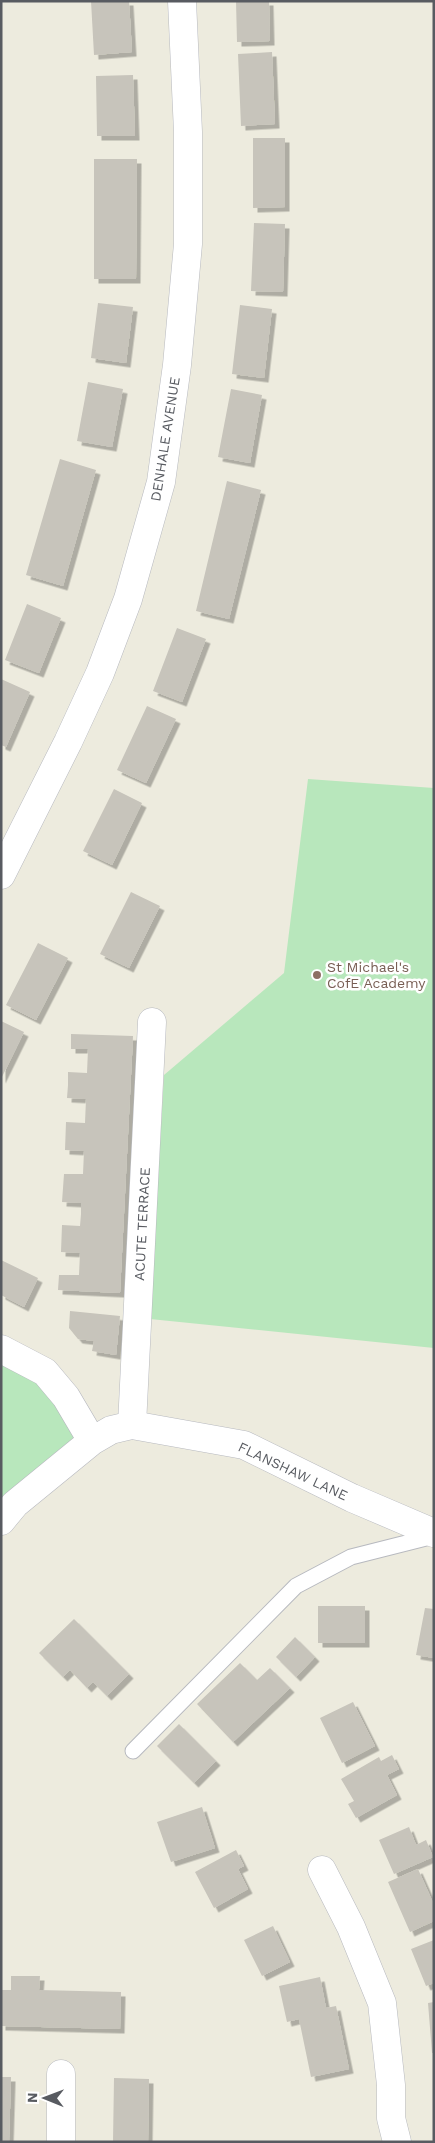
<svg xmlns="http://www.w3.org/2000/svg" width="435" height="2143" viewBox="0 0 435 2143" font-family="'Work Sans',sans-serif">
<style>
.green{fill:#b8e7bc}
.building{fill:#c7c4bb;filter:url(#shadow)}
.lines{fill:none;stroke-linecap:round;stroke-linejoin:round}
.service-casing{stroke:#b7b9bf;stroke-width:17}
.minor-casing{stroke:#b7b9bf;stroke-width:29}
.tertiary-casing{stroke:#b7b9bf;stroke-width:29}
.service{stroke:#fff;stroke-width:15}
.minor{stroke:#fff;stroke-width:28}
.tertiary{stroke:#fff;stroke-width:28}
.education-dot{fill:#8d6e63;stroke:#fff;stroke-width:2}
.labels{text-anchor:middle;stroke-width:5;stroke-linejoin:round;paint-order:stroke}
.street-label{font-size:14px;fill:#585b61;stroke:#fff}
.education-label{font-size:14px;fill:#785e54;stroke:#fff;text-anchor:start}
</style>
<defs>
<filter id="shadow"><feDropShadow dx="4.5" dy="4.5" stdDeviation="0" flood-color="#0004"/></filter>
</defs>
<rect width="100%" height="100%" fill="#edebde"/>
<path class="green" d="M 308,779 L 434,788 L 434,1348 L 150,1319 L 164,1075 L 284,973 Z
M 1,1349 L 45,1372 L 92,1441 L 1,1520 Z"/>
<path class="building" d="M 91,1 L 129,1 L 132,52 L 94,55 Z
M 236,1 L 269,1 L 270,41 L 237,42 Z
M 272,52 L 275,124 L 241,126 L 238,54 Z
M 133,75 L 135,136 L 97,136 L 96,76 Z
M 253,138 L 285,138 L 285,207 L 253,208 Z
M 94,159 L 137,159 L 136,279 L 94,279 Z
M 254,223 L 285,224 L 283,292 L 251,291 Z
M 98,303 L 133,307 L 126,363 L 91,358 Z
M 240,305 L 272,309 L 264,378 L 232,374 Z
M 88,382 L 123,389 L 112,447 L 77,441 Z
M 231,389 L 262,395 L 250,463 L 218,457 Z
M 60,459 L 96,470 L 63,586 L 26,575 Z
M 227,481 L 261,490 L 229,619 L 196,611 Z
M 27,604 L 61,618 L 39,673 L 5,660 Z
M 177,628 L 206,639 L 182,702 L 153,691 Z
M 1,679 L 30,692 L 6,747 L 1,745 Z
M 147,706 L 176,719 L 146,783 L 117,770 Z
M 114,789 L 142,803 L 112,865 L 83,851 Z
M 131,892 L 160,906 L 129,968 L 100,954 Z
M 38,943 L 68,958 L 36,1020 L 6,1005 Z
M 1,1021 L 24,1032 L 1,1079 Z
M 71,1034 L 133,1036 L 120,1293 L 58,1290 L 59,1275 L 79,1275 L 80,1253 L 61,1252 L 62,1225 L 80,1226 L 81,1214 L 81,1203 L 62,1202 L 64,1174 L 83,1174 L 84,1151 L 65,1150 L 66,1122 L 85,1123 L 86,1099 L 67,1098 L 68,1085 L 68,1072 L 87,1073 L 88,1049 L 71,1049 Z
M 1,1260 L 38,1278 L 24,1307 L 1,1295 Z
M 70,1311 L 120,1316 L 116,1355 L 92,1351 L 94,1341 L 78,1339 L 69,1328 Z
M 318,1606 L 365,1606 L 365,1643 L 318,1643 Z
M 425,1608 L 434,1609 L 434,1658 L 416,1655 Z
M 74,1619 L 129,1674 L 107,1696 L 93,1682 L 87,1688 L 70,1670 L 63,1677 L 39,1653 Z
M 295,1637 L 315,1657 L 296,1677 L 276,1657 Z
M 240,1663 L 257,1680 L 270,1668 L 290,1688 L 233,1742 L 197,1704 Z
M 353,1702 L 375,1746 L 342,1763 L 320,1718 Z
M 179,1724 L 216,1761 L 194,1783 L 157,1746 Z
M 392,1755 L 399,1769 L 387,1775 L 397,1795 L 356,1818 L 348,1804 L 354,1801 L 341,1779 L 379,1757 L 381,1761 Z
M 202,1807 L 215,1848 L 171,1862 L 157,1822 Z
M 409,1827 L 416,1845 L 426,1840 L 433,1857 L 394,1874 L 379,1840 Z
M 236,1850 L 244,1866 L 238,1869 L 248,1889 L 214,1908 L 195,1872 Z
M 418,1869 L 434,1905 L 434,1921 L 410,1932 L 388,1882 Z
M 273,1926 L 290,1962 L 262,1976 L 244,1940 Z
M 434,1940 L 434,1983 L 426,1986 L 411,1949 Z
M 11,1976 L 40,1976 L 39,1990 L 121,1992 L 120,2029 L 1,2026 L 1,1990 L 11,1990 Z
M 320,1977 L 326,2008 L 336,2006 L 349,2069 L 311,2077 L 299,2019 L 287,2022 L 279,1986 Z
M 434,2002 L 434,2053 L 432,2053 L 428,2003 Z
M 1,2077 L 11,2077 L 9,2142 L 1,2142 Z
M 114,2078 L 149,2079 L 148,2142 L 113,2142 Z"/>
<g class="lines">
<defs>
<path id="service" d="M 133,1751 L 296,1586 L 351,1557 L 434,1536"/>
<path id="minor" d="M 1,875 L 68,742 L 100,673 L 128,599 L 161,482 L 177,365 L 188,244 L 188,132 L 182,1
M 132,1425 L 152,1022
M 322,1870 L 351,1927 L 382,2003 L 391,2085 L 391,2118 L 397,2142
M 61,2074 L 61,2142"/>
<path id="tertiary" d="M 1,1349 L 45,1372 L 66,1397 L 92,1441
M 1,1521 L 15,1504 L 92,1441 L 111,1430 L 132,1425 L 244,1445 L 352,1498 L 434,1533"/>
</defs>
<use href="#service" class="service-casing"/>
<use href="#minor" class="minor-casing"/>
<use href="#tertiary" class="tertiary-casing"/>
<use href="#service" class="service"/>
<use href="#minor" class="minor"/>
<use href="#tertiary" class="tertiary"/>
</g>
<circle class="education-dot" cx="317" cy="975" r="5"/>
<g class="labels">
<g class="street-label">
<text transform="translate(165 439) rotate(-81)" y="5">DENHALE AVENUE</text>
<text transform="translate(142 1224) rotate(-87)" y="5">ACUTE TERRACE</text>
<text transform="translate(293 1471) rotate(25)" y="5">FLANSHAW LANE</text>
</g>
<g class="education-label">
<text x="327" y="972">St Michael's<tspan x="327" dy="16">CofE Academy</tspan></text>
</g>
</g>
<rect width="435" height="2143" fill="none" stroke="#585b61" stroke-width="5"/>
<g transform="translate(45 2098) rotate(271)" stroke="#ffffff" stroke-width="4" paint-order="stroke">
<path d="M0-4L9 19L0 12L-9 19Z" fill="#585b61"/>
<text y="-8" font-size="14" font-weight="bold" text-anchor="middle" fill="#585b61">N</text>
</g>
</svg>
